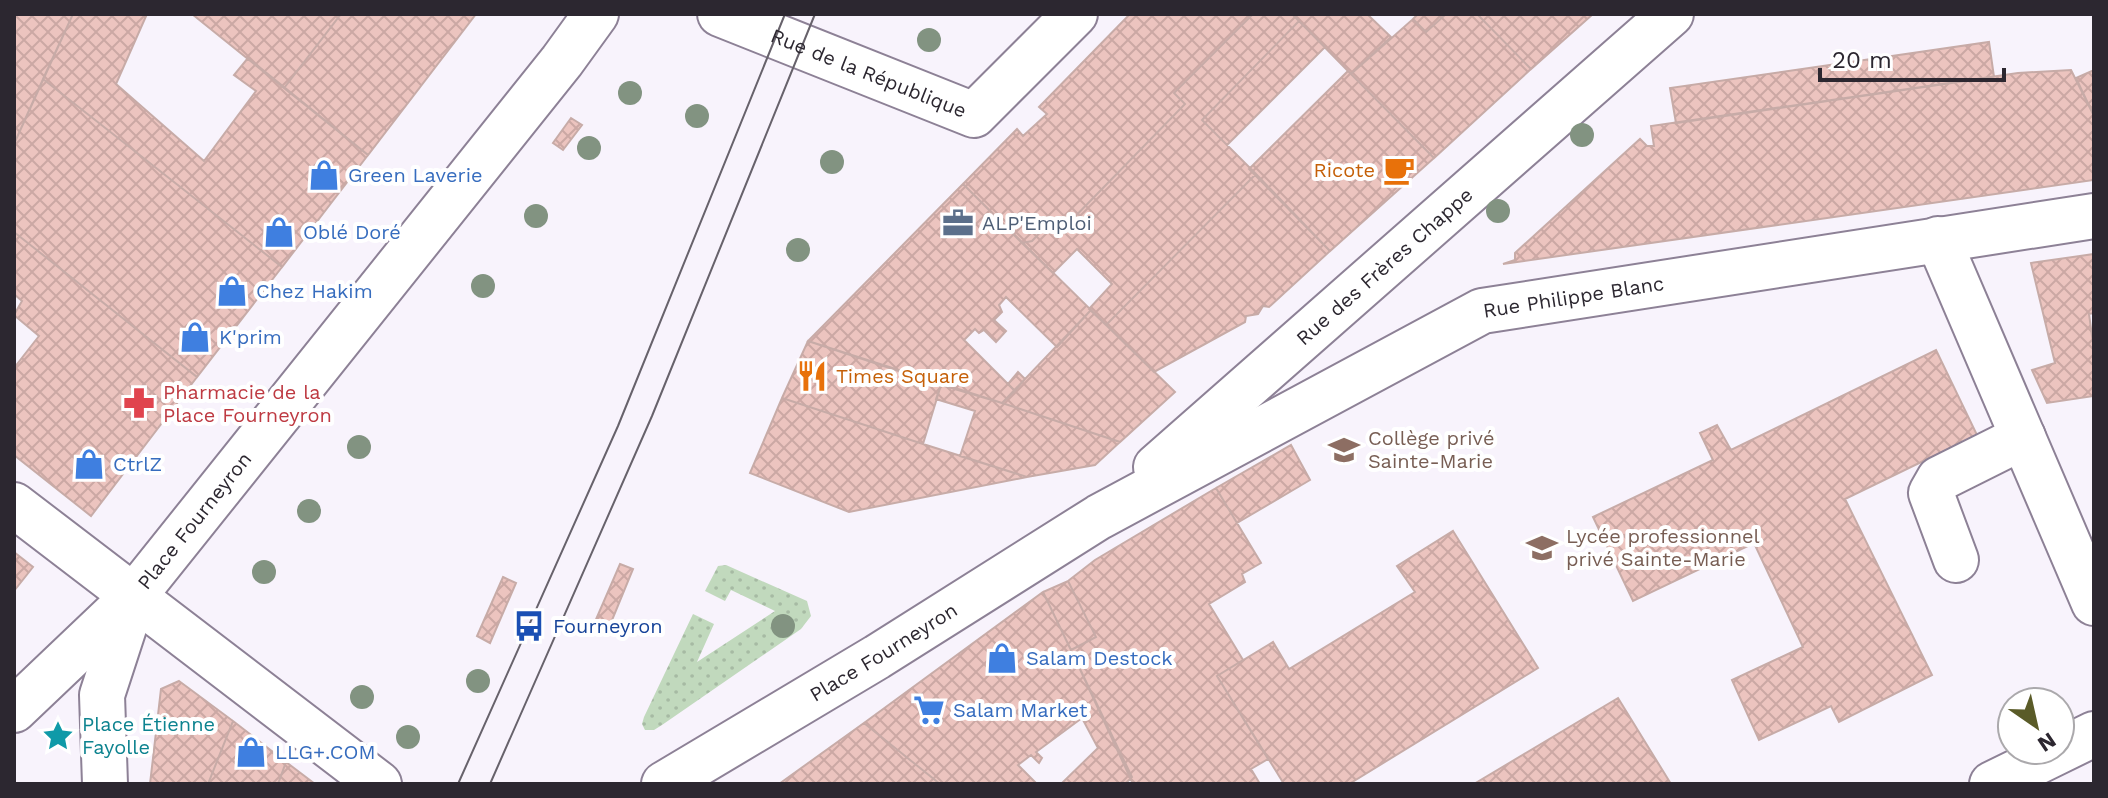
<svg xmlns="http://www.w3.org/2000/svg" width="2108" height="798" viewBox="0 0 2108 798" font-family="'Work Sans',sans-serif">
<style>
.grass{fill:url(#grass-dots)}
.building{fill:url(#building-cross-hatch);stroke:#c7aba7;stroke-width:2}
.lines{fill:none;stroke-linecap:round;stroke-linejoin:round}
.minor-casing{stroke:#8d8196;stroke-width:48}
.minor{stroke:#fff;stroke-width:44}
.tram{stroke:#67626b;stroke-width:2}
.tree{fill:#829381}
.labels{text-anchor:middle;stroke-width:8;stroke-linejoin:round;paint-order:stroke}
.street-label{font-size:20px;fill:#2c2730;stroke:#fff}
.food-label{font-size:20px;fill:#c56008;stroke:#fff;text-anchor:end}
.shop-label{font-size:20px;fill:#366cbe;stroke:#fff;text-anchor:start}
.service-label{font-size:20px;fill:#4e5e75;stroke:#fff;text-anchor:start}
.health-label{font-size:20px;fill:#be3a42;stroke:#fff;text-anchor:start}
.education-label{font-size:20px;fill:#785e54;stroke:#fff;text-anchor:start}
.transit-label{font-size:20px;fill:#164399;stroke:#fff;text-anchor:start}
.culture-label{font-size:20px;fill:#0d838f;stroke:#fff;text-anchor:start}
</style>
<defs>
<pattern id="grass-dots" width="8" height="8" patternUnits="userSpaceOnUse" patternTransform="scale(2)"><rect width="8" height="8" fill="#c1d9bd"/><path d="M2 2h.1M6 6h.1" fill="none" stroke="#a6baa3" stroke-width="1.8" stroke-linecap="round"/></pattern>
<pattern id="building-cross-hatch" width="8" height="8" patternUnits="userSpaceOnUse" patternTransform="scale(2)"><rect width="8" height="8" fill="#ecc4bf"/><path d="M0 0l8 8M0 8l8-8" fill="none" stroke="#cba8a4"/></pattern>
</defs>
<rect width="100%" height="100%" fill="#f8f3fc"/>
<path class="grass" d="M 726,565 L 807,601 L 811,616 L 801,629 L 662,725 L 654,730 L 645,730 L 642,724 L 644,717 L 693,614 L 714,624 L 697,662 L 775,611 L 731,590 L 725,601 L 705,591 L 718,566 Z"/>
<path class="building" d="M 14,14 L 73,14 L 14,144 Z
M 73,14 L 147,14 L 116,84 L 204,161 L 256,91 L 234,75 L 248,58 L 368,155 L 282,267 L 43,79 Z
M 192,14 L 341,14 L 284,88 Z
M 341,14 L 476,14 L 368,155 L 284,88 Z
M 1130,14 L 1253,14 L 1174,93 L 1185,104 L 1058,234 L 1048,224 L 1032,241 L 1022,243 L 963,184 L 1017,129 L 1023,136 L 1047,114 L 1039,107 Z
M 1253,14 L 1292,14 L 1299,21 L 1202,120 L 1256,174 L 1106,325 L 1089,309 L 1112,284 L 1077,249 L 1053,273 L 1022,243 L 1032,241 L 1048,224 L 1058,234 L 1185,104 L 1174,93 Z
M 1292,14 L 1367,14 L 1391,37 L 1351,74 Z
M 1418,14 L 1446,14 L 1426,32 L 1413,19 Z
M 1446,14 L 1477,14 L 1531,69 L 1434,158 L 1351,74 L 1413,19 L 1426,32 Z
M 1477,14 L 1593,14 L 1531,69 Z
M 1299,21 L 1325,47 L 1227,145 L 1202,120 Z
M 1989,42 L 1994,77 L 1676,123 L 1670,88 Z
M 2071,70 L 2094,116 L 2094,180 L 1503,264 L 1515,260 L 1515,253 L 1640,139 L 1647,146 L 1654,146 L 1651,126 L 2018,73 Z
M 2094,70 L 2094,116 L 2076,78 Z
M 1348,71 L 1434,158 L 1330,251 L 1249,169 Z
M 43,79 L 282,267 L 197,377 L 14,232 L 14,144 Z
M 571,118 L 582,125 L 563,150 L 553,143 Z
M 1256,174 L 1330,251 L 1269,307 L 1263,306 L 1258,314 L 1246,316 L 1245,322 L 1154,372 L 1106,325 Z
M 963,184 L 1091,310 L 1057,347 L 1006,297 L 999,305 L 1002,312 L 994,320 L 1006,331 L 996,342 L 984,330 L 979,333 L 975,329 L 964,340 L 1015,391 L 1002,403 L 808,341 Z
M 14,232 L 197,377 L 91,516 L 14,455 L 14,368 L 39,336 L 14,315 L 22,301 L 14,294 Z
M 2094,254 L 2094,313 L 2089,314 L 2094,350 L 2094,396 L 2047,403 L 2032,370 L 2055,363 L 2031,263 Z
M 1091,310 L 1175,392 L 1120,442 L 1002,403 Z
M 808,341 L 941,385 L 923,444 L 782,398 Z
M 1936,350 L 1977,435 L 1845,499 L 1932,675 L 1839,722 L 1831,706 L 1759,740 L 1732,680 L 1803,647 L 1754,543 L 1633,601 L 1593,517 L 1713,460 L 1700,433 L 1717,425 L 1731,450 Z
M 1018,372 L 1025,379 L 1015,391 L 1008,384 Z
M 941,385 L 1002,403 L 1120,442 L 1095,465 L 1027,477 L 960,456 L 975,411 L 936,399 Z
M 782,398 L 923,444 L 1027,477 L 849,512 L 750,473 Z
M 1291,445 L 1310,480 L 1237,523 L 1216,488 Z
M 1216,488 L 1261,563 L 1242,574 L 1245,582 L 1209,604 L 1243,660 L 1217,676 L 1268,759 L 1251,769 L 1260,784 L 1133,784 L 1071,650 L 1096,637 L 1068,581 L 1095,560 Z
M 1453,531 L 1538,668 L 1349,784 L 1284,784 L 1217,676 L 1273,642 L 1289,669 L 1415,592 L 1397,566 Z
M 14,552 L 33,567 L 14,591 Z
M 620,564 L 633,569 L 608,630 L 594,624 Z
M 503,577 L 516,583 L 490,643 L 477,636 Z
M 1068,581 L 1096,637 L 1071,650 L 1043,592 Z
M 1043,592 L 1132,777 L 1125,784 L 1061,784 L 1098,748 L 1082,718 L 1036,752 L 1042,758 L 1039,763 L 1031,755 L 1018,765 L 1037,784 L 940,784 L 864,723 Z
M 179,681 L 233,721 L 208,784 L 150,784 L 161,689 Z
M 1618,698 L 1671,784 L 1474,784 Z
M 233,721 L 286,762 L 278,784 L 208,784 Z
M 864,723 L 940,784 L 779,784 Z
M 286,762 L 315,784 L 278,784 Z"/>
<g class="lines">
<defs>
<g id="minor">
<path id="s1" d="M 720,14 L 974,115 L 1075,14"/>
<path d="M 1938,239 L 2094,603"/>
<path id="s2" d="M 1156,467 L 1671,14"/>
<path d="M 14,505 L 379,784"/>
<path d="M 1956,560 L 1931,493 L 1939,479 L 2023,437"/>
<path id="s3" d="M 14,710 L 134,596 L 562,61 L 596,14"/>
<path d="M 105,784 L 102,695 L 132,603"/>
<path id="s4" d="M 664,784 L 877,657 L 1099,517 L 1482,311 L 2094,216"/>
<path d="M 1992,784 L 2094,734"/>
</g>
</defs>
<use href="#minor" class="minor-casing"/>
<use href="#minor" class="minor"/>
<path class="tram" d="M 458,784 L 618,426 L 785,14
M 490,784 L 652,416 L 815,14"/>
</g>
<g class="tree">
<circle cx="929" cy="40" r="12"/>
<circle cx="630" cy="93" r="12"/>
<circle cx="697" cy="116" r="12"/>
<circle cx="1582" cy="135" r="12"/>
<circle cx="589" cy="148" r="12"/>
<circle cx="832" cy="162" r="12"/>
<circle cx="1498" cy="211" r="12"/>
<circle cx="536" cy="216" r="12"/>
<circle cx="798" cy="250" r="12"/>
<circle cx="483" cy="286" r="12"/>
<circle cx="359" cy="447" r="12"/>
<circle cx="309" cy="511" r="12"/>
<circle cx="264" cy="572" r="12"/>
<circle cx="783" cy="626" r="12"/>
<circle cx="478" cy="681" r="12"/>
<circle cx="362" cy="697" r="12"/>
<circle cx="408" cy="737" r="12"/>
</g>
<defs>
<symbol id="cafe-bare" viewBox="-9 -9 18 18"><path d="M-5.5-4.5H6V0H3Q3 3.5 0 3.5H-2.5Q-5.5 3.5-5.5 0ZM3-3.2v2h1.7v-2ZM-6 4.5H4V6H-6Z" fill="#e8710a" stroke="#fff" stroke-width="2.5" paint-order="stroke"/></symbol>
<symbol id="shop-bare" viewBox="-9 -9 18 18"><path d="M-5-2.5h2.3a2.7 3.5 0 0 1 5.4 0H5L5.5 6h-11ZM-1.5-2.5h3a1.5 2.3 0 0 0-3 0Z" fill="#3f7fe0" stroke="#fff" stroke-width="2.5" paint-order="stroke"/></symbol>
<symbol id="office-bare" viewBox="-9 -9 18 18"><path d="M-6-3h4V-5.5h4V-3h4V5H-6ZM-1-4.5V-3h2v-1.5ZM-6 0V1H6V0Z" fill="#5c6f8a" stroke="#fff" stroke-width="2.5" paint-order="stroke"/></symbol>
<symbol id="restaurant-bare" viewBox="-9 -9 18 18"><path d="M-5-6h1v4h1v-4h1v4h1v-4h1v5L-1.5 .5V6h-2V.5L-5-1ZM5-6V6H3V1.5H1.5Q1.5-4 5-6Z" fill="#e8710a" stroke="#fff" stroke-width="2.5" paint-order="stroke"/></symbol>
<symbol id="pharmacy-bare" viewBox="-9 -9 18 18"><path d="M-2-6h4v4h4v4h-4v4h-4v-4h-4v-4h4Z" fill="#e0444e" stroke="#fff" stroke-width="2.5" paint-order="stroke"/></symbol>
<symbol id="school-bare" viewBox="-9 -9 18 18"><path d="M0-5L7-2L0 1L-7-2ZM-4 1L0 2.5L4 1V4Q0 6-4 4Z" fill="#8d6e63" stroke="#fff" stroke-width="2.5" paint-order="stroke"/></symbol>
<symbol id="bus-bare" viewBox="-9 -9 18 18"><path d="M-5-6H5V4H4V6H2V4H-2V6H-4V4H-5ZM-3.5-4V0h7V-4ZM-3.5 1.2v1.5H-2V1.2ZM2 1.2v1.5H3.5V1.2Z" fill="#1a4fb4" stroke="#fff" stroke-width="2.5" paint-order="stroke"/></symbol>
<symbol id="supermarket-bare" viewBox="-9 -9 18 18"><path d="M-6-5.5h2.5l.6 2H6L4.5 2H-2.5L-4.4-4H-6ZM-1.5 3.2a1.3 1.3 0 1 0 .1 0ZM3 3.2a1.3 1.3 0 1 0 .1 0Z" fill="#3f7fe0" stroke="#fff" stroke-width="2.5" paint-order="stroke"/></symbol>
<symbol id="sight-bare" viewBox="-9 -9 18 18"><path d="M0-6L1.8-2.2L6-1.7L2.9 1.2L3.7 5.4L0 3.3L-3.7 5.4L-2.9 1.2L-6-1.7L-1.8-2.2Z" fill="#0f9aa8" stroke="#fff" stroke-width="2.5" paint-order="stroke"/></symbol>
</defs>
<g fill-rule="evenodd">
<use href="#cafe-bare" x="1377" y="148" width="44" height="44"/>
<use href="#shop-bare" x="302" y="153" width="44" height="44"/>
<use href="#office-bare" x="936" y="201" width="44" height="44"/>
<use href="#shop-bare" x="257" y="210" width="44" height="44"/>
<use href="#shop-bare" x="210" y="269" width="44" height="44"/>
<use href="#shop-bare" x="173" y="315" width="44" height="44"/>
<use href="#restaurant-bare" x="790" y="354" width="44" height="44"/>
<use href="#pharmacy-bare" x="117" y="381" width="44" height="44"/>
<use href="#school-bare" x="1322" y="428" width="44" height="44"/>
<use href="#shop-bare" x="67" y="442" width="44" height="44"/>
<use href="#school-bare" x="1520" y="526" width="44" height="44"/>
<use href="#bus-bare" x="507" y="604" width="44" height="44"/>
<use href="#shop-bare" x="980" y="636" width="44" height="44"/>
<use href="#supermarket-bare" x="907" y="688" width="44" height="44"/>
<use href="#sight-bare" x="36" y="714" width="44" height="44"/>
<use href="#shop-bare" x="229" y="730" width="44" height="44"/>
</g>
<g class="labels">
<g class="street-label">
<text dy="7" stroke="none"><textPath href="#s1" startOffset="160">Rue de la République</textPath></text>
<text dy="7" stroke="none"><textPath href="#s2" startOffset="304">Rue des Frères Chappe</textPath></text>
<text dy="7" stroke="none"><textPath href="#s4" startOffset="1038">Rue Philippe Blanc</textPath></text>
<text dy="7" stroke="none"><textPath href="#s3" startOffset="262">Place Fourneyron</textPath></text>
<text dy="7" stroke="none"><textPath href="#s4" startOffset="256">Place Fourneyron</textPath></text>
</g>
<g class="food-label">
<text x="1375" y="177">Ricote</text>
<text x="836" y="383" text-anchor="start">Times Square</text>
</g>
<g class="shop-label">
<text x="348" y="182">Green Laverie</text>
<text x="303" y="239">Oblé Doré</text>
<text x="256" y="298">Chez Hakim</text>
<text x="219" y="344">K'prim</text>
<text x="113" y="471">CtrlZ</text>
<text x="1026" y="665">Salam Destock</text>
<text x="953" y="717">Salam Market</text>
<text x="275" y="759">LLG+.COM</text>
</g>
<g class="service-label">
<text x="982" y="230">ALP'Emploi</text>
</g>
<g class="health-label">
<text x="163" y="399">Pharmacie de la<tspan x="163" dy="23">Place Fourneyron</tspan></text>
</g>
<g class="education-label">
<text x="1368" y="445">Collège privé<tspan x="1368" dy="23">Sainte-Marie</tspan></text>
<text x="1566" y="543">Lycée professionnel<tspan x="1566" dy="23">privé Sainte-Marie</tspan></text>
</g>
<g class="transit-label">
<text x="553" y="633">Fourneyron</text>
</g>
<g class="culture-label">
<text x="82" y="731">Place Étienne<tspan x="82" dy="23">Fayolle</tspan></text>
</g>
</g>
<rect width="2108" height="798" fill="none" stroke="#2c2730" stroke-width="32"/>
<g transform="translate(2036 726) rotate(146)"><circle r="38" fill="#ffffff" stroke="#aba9ac" stroke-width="2"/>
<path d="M0-6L14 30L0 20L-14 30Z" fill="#5a5b28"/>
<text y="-12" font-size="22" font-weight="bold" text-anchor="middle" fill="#2c2730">N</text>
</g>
<path d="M1820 68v12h184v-12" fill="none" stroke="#2c2730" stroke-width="4"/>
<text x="1832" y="68" font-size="24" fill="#2c2730" stroke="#ffffff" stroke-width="6" paint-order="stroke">20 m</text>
</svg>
